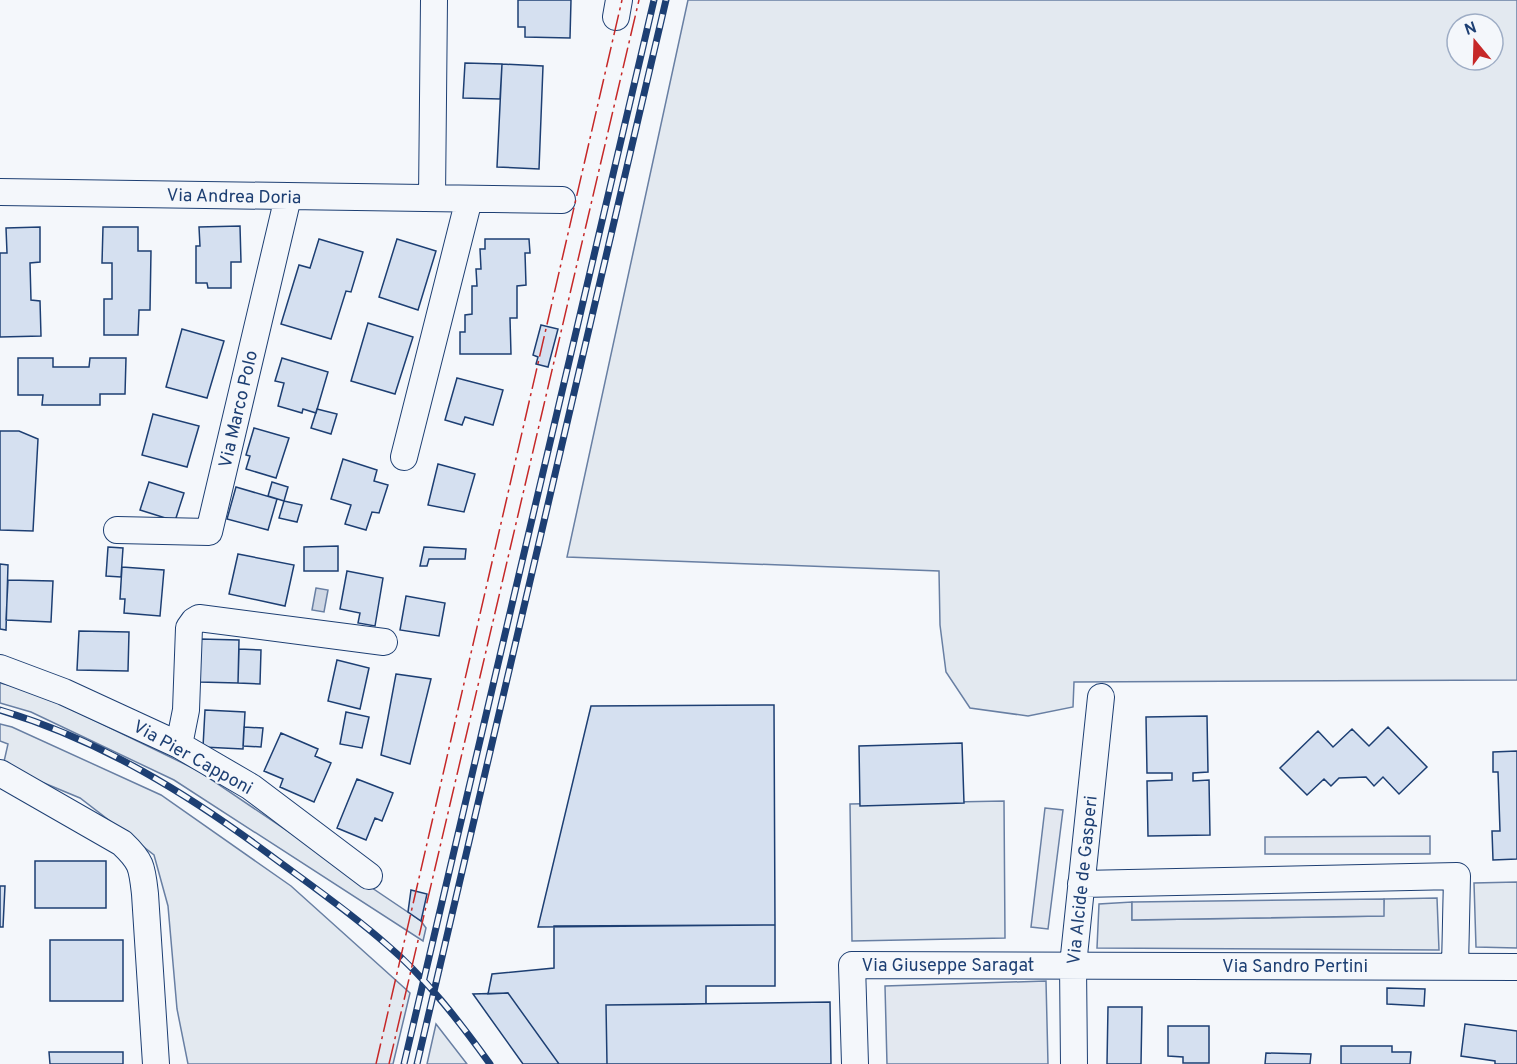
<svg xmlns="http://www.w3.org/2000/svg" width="1517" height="1064" viewBox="0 0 1517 1064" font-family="Overpass,sans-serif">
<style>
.green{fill:#e3e9f0;stroke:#687fa3;stroke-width:1.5;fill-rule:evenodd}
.parking{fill:#e3e8f0;stroke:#687fa3;stroke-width:1.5}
.water{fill:#cfd7e4;stroke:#687fa3;stroke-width:1.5}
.building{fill:#d5e0f0;stroke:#1d3f73;stroke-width:1.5}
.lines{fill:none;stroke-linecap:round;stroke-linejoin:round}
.minor-casing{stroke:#1d3f73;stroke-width:28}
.minor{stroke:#f4f7fb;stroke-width:26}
.rail-casing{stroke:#1d3f73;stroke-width:7}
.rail{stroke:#f4f7fb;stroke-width:4.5;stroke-dasharray:14;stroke-linecap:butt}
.power{stroke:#c62828;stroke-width:1.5;stroke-dasharray:21 4.5 3 4.5;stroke-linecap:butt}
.labels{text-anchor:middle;stroke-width:4.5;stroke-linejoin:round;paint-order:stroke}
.street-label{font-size:18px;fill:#1d3f73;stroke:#f4f7fb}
</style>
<rect width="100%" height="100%" fill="#f4f7fb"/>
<path class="green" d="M 688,0 L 1517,0 L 1517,680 L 1074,682 L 1073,707 L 1028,716 L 970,708 L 946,672 L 940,625 L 939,571 L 567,557 ZM 1457,24 L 1493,24 L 1493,60 L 1457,60 Z
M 0,683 L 34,691 L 197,770 L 421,921 L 426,928 L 423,941 L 174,780 L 31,712 L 0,703 Z
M 0,724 L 12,727 L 161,795 L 291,886 L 410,993 L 393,1064 L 188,1064 L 177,1009 L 168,906 L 154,855 L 80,798 L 3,766 L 8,744 L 0,741 Z
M 1004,801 L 1005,938 L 852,941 L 850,804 Z
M 1517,882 L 1517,948 L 1476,947 L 1474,883 Z
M 1437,898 L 1439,950 L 1097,948 L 1099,904 L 1132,902 L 1132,920 L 1383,916 L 1384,899 Z
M 436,1024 L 467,1064 L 427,1064 Z"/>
<path class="parking" d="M 1045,808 L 1063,810 L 1048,929 L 1031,927 Z
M 1430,836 L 1430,854 L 1265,854 L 1265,837 Z
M 1384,899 L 1384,916 L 1132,920 L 1132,902 Z
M 1046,981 L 1048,1064 L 887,1064 L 885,986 Z"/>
<path class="water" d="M 316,588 L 328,590 L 324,612 L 312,610 Z"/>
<path class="building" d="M 518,0 L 571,0 L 570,38 L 525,37 L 525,27 L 518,27 Z
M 465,63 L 502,64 L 500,99 L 463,98 Z
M 502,64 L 543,66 L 539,169 L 497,167 Z
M 240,226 L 241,262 L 231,262 L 231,288 L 208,288 L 207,283 L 196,283 L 196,246 L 200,246 L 199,227 Z
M 40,227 L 40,262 L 30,263 L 31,300 L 40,301 L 41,336 L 0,337 L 0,253 L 7,253 L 6,228 Z
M 103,227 L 138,227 L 138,251 L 151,251 L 150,310 L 139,310 L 138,335 L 104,335 L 104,299 L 112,299 L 112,263 L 102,263 Z
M 319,239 L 363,252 L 351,292 L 346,291 L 331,339 L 281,324 L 299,265 L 310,268 Z
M 397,239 L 436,251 L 418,310 L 379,297 Z
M 485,239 L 529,239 L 530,253 L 525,253 L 526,285 L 517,286 L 517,318 L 510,318 L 511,354 L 460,354 L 460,332 L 465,332 L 465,315 L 472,314 L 472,286 L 477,286 L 476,269 L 481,269 L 480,249 L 485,249 Z
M 368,323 L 413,337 L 395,394 L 351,381 Z
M 541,325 L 558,329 L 548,367 L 536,364 L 538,357 L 533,355 Z
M 182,329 L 224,341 L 207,398 L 166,387 Z
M 18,358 L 53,358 L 53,367 L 89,367 L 90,358 L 126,358 L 125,394 L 100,394 L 100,405 L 42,405 L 43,395 L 18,395 Z
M 282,358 L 328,372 L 316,413 L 303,409 L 302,413 L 278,406 L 284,383 L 275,381 Z
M 457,378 L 503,390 L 493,425 L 465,417 L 462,425 L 445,420 Z
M 317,409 L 337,414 L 331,434 L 311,428 Z
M 153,414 L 199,426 L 187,467 L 142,455 Z
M 254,428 L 289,438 L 276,478 L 246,469 L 250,456 L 246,455 Z
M 0,431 L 19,431 L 38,439 L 33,531 L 0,530 Z
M 343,459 L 377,470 L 374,481 L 388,485 L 379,513 L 372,512 L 366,530 L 345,524 L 351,505 L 331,499 Z
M 438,464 L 475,474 L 464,512 L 428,505 Z
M 149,482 L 184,493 L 175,521 L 140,510 Z
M 272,482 L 288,487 L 284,501 L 268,496 Z
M 236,487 L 277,499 L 268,530 L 227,519 Z
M 284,501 L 302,505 L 297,522 L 279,518 Z
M 338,546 L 338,571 L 304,571 L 304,547 Z
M 108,547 L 123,548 L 121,577 L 106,576 Z
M 424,547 L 466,549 L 465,559 L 429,559 L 427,566 L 420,566 Z
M 238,554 L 294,565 L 285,606 L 229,594 Z
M 0,564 L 8,565 L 6,630 L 0,629 Z
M 122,567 L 164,570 L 160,616 L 124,613 L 125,599 L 120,599 Z
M 347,571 L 383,578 L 375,626 L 358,623 L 360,613 L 340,609 Z
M 8,580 L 53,581 L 51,622 L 6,620 Z
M 406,596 L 445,603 L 439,636 L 400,630 Z
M 79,631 L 129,632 L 128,671 L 77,670 Z
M 200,639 L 239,640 L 238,683 L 199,682 Z
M 239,649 L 261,650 L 260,684 L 238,683 Z
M 337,660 L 369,668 L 360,709 L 328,701 Z
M 396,674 L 431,679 L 410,764 L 381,755 Z
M 774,705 L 775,925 L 538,927 L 591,706 Z
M 205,710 L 245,712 L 243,749 L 203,747 Z
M 346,712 L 369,717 L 362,748 L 340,744 Z
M 1207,716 L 1208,772 L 1193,773 L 1193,781 L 1209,780 L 1210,835 L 1148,836 L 1147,781 L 1172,780 L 1172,773 L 1147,773 L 1146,717 Z
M 244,727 L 263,728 L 261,747 L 243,746 Z
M 1388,727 L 1427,767 L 1399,794 L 1383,777 L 1374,786 L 1366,777 L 1339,778 L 1331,786 L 1324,779 L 1307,795 L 1280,768 L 1318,731 L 1333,747 L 1352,729 L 1369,746 Z
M 281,733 L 318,749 L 315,756 L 331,763 L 314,802 L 280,787 L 283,779 L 264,771 Z
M 962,743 L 964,803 L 860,806 L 859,746 Z
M 1517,751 L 1517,859 L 1493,860 L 1492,831 L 1500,831 L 1498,772 L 1493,772 L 1493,752 Z
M 357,779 L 393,793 L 382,821 L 375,818 L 366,840 L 337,828 Z
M 35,861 L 106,861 L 106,908 L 35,908 Z
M 0,886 L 5,886 L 3,927 L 0,927 Z
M 411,890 L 427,894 L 421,921 L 408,912 Z
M 775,925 L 775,986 L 706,986 L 706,1004 L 606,1005 L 607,1064 L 559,1064 L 508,993 L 488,994 L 492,974 L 554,968 L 554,926 Z
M 50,940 L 123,940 L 123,1001 L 50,1001 Z
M 1387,988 L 1425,989 L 1424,1006 L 1387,1004 Z
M 508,993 L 559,1064 L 523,1064 L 473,994 Z
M 830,1002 L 831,1064 L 607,1064 L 606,1005 Z
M 1108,1007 L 1142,1007 L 1141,1064 L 1107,1064 Z
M 1465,1024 L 1517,1031 L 1517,1064 L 1495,1064 L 1495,1061 L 1461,1056 Z
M 1168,1026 L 1209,1026 L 1209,1063 L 1183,1063 L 1183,1057 L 1168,1056 Z
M 1341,1046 L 1392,1046 L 1392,1052 L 1411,1052 L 1410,1064 L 1341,1064 Z
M 49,1052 L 123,1052 L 123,1064 L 50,1064 Z
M 1266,1053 L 1311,1054 L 1310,1064 L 1265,1064 Z"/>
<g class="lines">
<defs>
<path id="minor" d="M 616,17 L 619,0
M 0,192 L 562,200
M 432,198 L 434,0
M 404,457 L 469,199
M 117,530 L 209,532 L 288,197
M 0,668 L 64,692 L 179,745 L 251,787 L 369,876
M 179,745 L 186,710 L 189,628 L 194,621 L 199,618 L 384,642
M 0,773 L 122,843 C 142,862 142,867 145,894 L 156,1064
M 1081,884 L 1457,876 L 1455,967
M 855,1064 L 852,965 L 1517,967
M 1074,1064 L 1073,965 L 1101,697"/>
</defs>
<use href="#minor" class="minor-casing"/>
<use href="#minor" class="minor"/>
<defs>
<path id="rail" d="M 0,710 C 101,740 190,795 274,858 C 312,886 351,913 386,944 C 426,978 459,1021 490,1064
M 404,1064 L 654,0
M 417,1064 L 666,0"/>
</defs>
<use href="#rail" class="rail-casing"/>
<use href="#rail" class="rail"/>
<path class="power" d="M 376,1064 L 622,0
M 389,1064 L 639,0"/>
</g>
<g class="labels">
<g class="street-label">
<text transform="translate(234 196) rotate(1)" y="6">Via Andrea Doria</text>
<text transform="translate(238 409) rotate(-77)" y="6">Via Marco Polo</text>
<text transform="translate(193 757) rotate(29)" y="6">Via Pier Capponi</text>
<text transform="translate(1082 880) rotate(-84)" y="6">Via Alcide de Gasperi</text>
<text x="948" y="971">Via Giuseppe Saragat</text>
<text x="1295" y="972">Via Sandro Pertini</text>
</g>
</g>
<g transform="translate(1475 42) rotate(341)"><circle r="28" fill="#f4f7fb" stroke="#9eadc5" stroke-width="1.5"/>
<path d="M0-4.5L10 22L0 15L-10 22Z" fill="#c62828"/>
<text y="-9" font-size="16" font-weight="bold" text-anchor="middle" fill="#1d3f73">N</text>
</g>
</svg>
